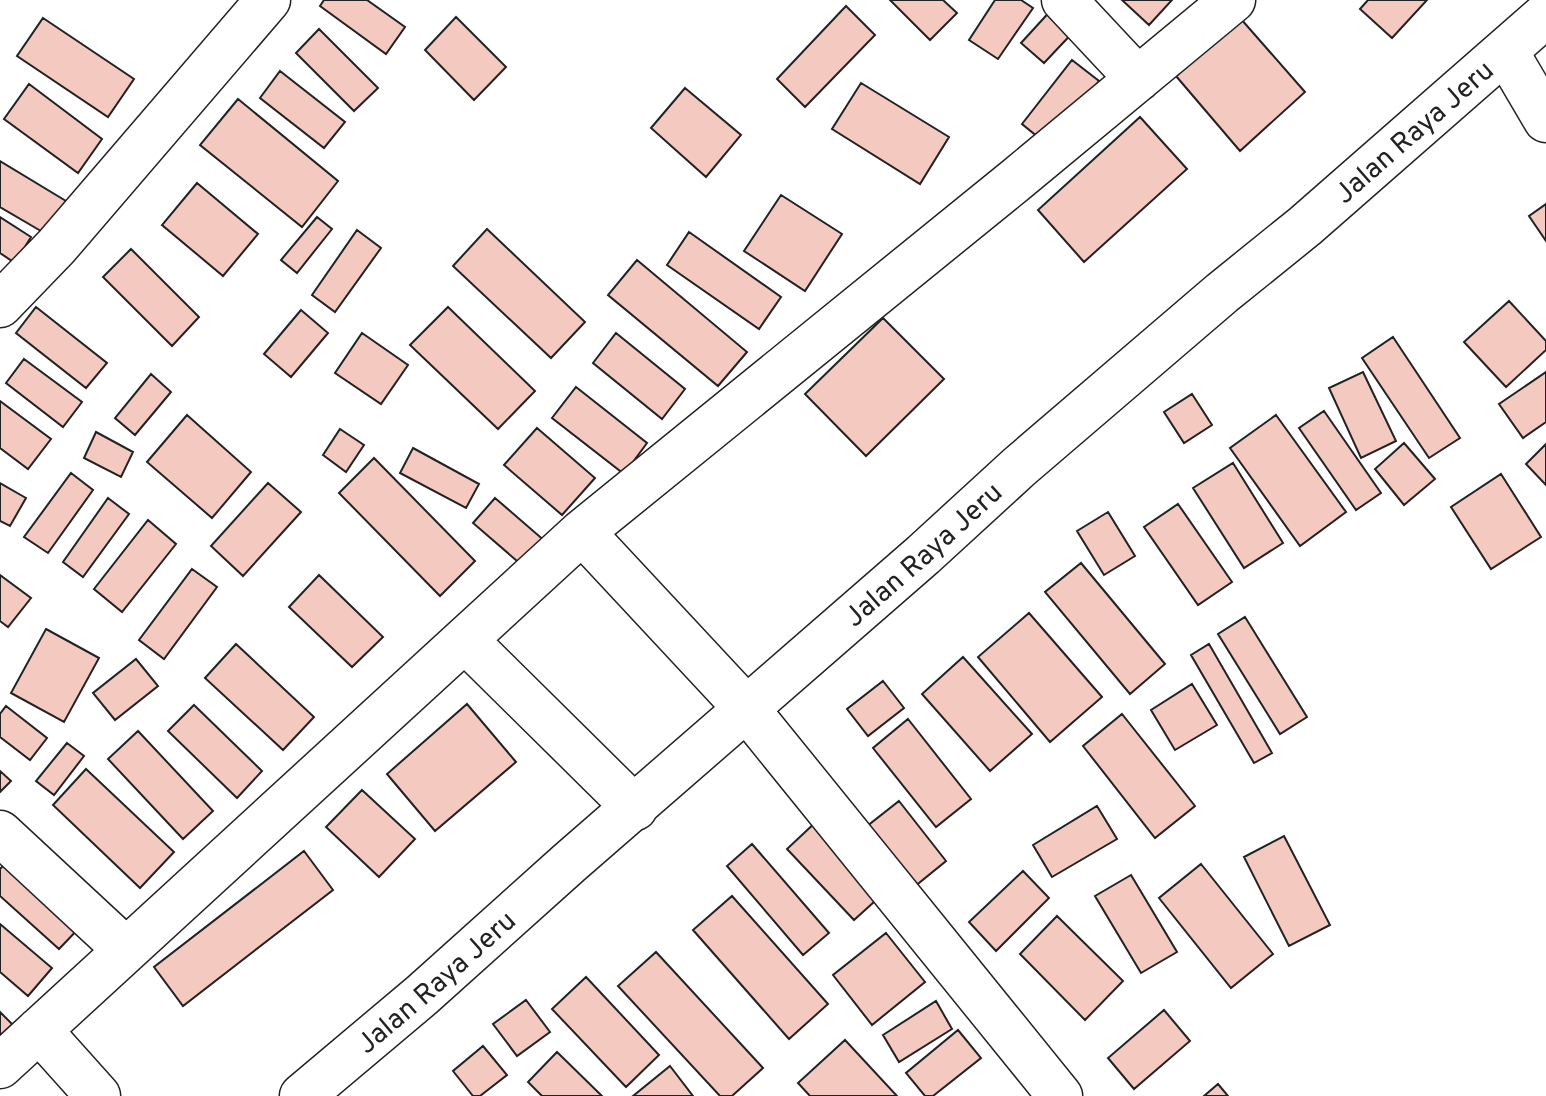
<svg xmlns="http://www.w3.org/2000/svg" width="1546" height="1096" viewBox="0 0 1546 1096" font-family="Overpass,sans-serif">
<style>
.building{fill:#f3c9c0;stroke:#222;stroke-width:2}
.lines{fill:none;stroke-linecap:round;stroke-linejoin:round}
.minor-casing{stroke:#222;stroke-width:47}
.major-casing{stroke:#222;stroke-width:47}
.minor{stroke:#fff;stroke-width:44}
.major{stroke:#fff;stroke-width:44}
.labels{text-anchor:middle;stroke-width:6;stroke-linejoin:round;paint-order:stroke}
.street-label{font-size:28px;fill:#222;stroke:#fff}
</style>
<rect width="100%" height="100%" fill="#fff"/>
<path class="building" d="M 324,0 L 367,0 L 405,27 L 386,54 L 320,6 Z
M 890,0 L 943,0 L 957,13 L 930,40 Z
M 995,0 L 1021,0 L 1033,8 L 998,59 L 969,40 Z
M 1122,0 L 1172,0 L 1149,25 Z
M 1368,0 L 1427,0 L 1392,38 L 1360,9 Z
M 846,6 L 875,35 L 805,107 L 777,79 Z
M 1054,7 L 1078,27 L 1044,63 L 1021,43 Z
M 456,17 L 506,67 L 474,100 L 425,50 Z
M 43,18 L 134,79 L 108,117 L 17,56 Z
M 1241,19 L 1305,92 L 1240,151 L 1176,76 Z
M 319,29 L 378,88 L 354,111 L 296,53 Z
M 1072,60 L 1099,81 L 1049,146 L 1022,124 Z
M 280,71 L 345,122 L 324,148 L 260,98 Z
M 861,83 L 949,137 L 920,184 L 832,129 Z
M 29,84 L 102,139 L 78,173 L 4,119 Z
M 685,88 L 741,135 L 706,177 L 651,128 Z
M 238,99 L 338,181 L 302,227 L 200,145 Z
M 1140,117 L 1187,169 L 1084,262 L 1038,210 Z
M 0,161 L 66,201 L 46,234 L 0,207 Z
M 197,183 L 258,234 L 223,276 L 162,225 Z
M 781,195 L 842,234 L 805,291 L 744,251 Z
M 1546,204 L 1546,241 L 1529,216 Z
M 0,217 L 31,237 L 15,263 L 0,253 Z
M 317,217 L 332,229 L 297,273 L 281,260 Z
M 487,229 L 585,322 L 551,358 L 453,266 Z
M 357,230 L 381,248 L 335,312 L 312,295 Z
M 689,232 L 781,297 L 759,329 L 667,265 Z
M 131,249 L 199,317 L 172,346 L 103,277 Z
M 637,260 L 747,352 L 718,386 L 608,295 Z
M 1509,301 L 1546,341 L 1546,350 L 1506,387 L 1464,342 Z
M 36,307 L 107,363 L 86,388 L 16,333 Z
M 448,307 L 535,391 L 498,429 L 410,345 Z
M 301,310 L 328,333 L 291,377 L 264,354 Z
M 883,318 L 944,379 L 866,456 L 805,394 Z
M 362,333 L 408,365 L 381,404 L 335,373 Z
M 616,333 L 685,389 L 662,419 L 593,363 Z
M 1393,337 L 1460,438 L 1429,458 L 1362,358 Z
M 24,359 L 82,402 L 63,427 L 6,383 Z
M 1363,372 L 1396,441 L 1361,458 L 1329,388 Z
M 1546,372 L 1546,422 L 1523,438 L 1499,404 Z
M 151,374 L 171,392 L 135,435 L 115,418 Z
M 576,387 L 647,443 L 624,474 L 552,418 Z
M 1192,394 L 1212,425 L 1184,443 L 1164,412 Z
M 0,401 L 51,439 L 28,469 L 0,448 Z
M 1324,411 L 1381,493 L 1356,510 L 1299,428 Z
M 187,415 L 251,472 L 212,518 L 147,462 Z
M 1276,415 L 1346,512 L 1300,546 L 1230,448 Z
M 537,428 L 595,478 L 562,515 L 504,465 Z
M 340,429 L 364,445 L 346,472 L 323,455 Z
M 96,432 L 133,452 L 121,477 L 84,458 Z
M 1404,443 L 1435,479 L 1404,505 L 1375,469 Z
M 1546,444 L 1546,485 L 1526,464 Z
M 413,448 L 479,484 L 466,508 L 400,473 Z
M 374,458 L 475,561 L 440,596 L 339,493 Z
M 1233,463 L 1283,543 L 1244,568 L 1193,488 Z
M 71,473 L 93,490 L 48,553 L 24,537 Z
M 1501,474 L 1541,537 L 1491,569 L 1451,507 Z
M 0,483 L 26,498 L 10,526 L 0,521 Z
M 268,483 L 301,512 L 243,576 L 211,546 Z
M 108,498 L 129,514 L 83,577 L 63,562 Z
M 495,498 L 546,542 L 524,567 L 473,523 Z
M 1178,504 L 1232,582 L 1198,605 L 1144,527 Z
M 1108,512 L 1135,556 L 1104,575 L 1077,531 Z
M 148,520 L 176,544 L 122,612 L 94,589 Z
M 1081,563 L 1165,664 L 1130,694 L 1045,592 Z
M 192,569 L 217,587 L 164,659 L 139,640 Z
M 0,575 L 31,598 L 8,627 L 0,621 Z
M 319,575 L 383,637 L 352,667 L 289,607 Z
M 1029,613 L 1102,697 L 1050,742 L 978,657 Z
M 1245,617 L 1307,717 L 1280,734 L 1218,634 Z
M 46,629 L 99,658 L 64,722 L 11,693 Z
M 236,644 L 314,717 L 283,750 L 205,678 Z
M 1209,644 L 1272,753 L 1254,763 L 1191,655 Z
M 963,657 L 1032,734 L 990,771 L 922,694 Z
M 136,659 L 158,686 L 115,720 L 93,693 Z
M 883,681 L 904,708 L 868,736 L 847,709 Z
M 1192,684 L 1217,725 L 1175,750 L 1151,710 Z
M 467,704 L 516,762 L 435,831 L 387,774 Z
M 194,705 L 262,771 L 237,798 L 168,731 Z
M 6,706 L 47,738 L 30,760 L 0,737 L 0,714 Z
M 1122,714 L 1195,806 L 1155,838 L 1083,746 Z
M 908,719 L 971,799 L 936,827 L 873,748 Z
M 138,731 L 213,811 L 183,839 L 108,759 Z
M 67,743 L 84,756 L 54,795 L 36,781 Z
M 86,769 L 174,852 L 140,888 L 53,805 Z
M 0,771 L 11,781 L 0,792 Z
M 362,790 L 415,839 L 379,877 L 326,827 Z
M 899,801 L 946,861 L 914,887 L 866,827 Z
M 1097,806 L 1117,839 L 1052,877 L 1033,845 Z
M 818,820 L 885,892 L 854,920 L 787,849 Z
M 1284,836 L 1330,925 L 1289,946 L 1244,857 Z
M 752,844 L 829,933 L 803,955 L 727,866 Z
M 304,851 L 333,890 L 183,1006 L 154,967 Z
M 8,860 L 81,926 L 59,949 L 0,896 L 0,869 Z
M 1201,864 L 1273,954 L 1231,988 L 1159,898 Z
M 1023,871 L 1049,898 L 996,951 L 969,922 Z
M 1131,875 L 1177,952 L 1141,973 L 1095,896 Z
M 732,896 L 828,1004 L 789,1039 L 693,930 Z
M 1057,916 L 1123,981 L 1085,1020 L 1020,954 Z
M 0,924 L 52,968 L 28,996 L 0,972 Z
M 886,933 L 925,982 L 872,1025 L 833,975 Z
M 656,952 L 763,1068 L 732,1096 L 720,1096 L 618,986 Z
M 586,977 L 659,1055 L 626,1087 L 552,1009 Z
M 526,1000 L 550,1032 L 517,1056 L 493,1024 Z
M 936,1001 L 952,1029 L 899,1062 L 883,1035 Z
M 1164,1010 L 1190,1041 L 1134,1089 L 1108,1058 Z
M 0,1012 L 18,1030 L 0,1047 Z
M 958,1030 L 981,1058 L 933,1096 L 925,1096 L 906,1073 Z
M 845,1040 L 897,1096 L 810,1096 L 798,1083 Z
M 483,1046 L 507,1075 L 480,1096 L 473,1096 L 453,1071 Z
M 557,1052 L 602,1096 L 542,1096 L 528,1082 Z
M 670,1066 L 693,1096 L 633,1096 Z
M 1218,1084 L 1228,1096 L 1204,1096 Z"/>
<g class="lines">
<defs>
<path id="minor" d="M 1064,0 L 1138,79
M 1506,52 L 1546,120
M 0,305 L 56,247 L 268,0
M 582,532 L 746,708 L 1060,1096
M 465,640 L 635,808
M 0,833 L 126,950
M 39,1030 L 98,1096
M 0,1066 L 582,532 L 1017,179 L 1233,0"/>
<g id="major">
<path id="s1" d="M 302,1096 L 422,995 L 569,863 L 923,555 L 1019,467 L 1222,293 L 1305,226 L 1546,15"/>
</g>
</defs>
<use href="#minor" class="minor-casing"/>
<use href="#major" class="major-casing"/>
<use href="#minor" class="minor"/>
<use href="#major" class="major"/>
</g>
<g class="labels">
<g class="street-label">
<text dy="10" stroke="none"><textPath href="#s1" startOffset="1472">Jalan Raya Jeru</textPath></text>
<text dy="10" stroke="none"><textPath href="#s1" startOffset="824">Jalan Raya Jeru</textPath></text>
<text dy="10" stroke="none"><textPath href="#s1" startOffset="176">Jalan Raya Jeru</textPath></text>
</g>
</g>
</svg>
